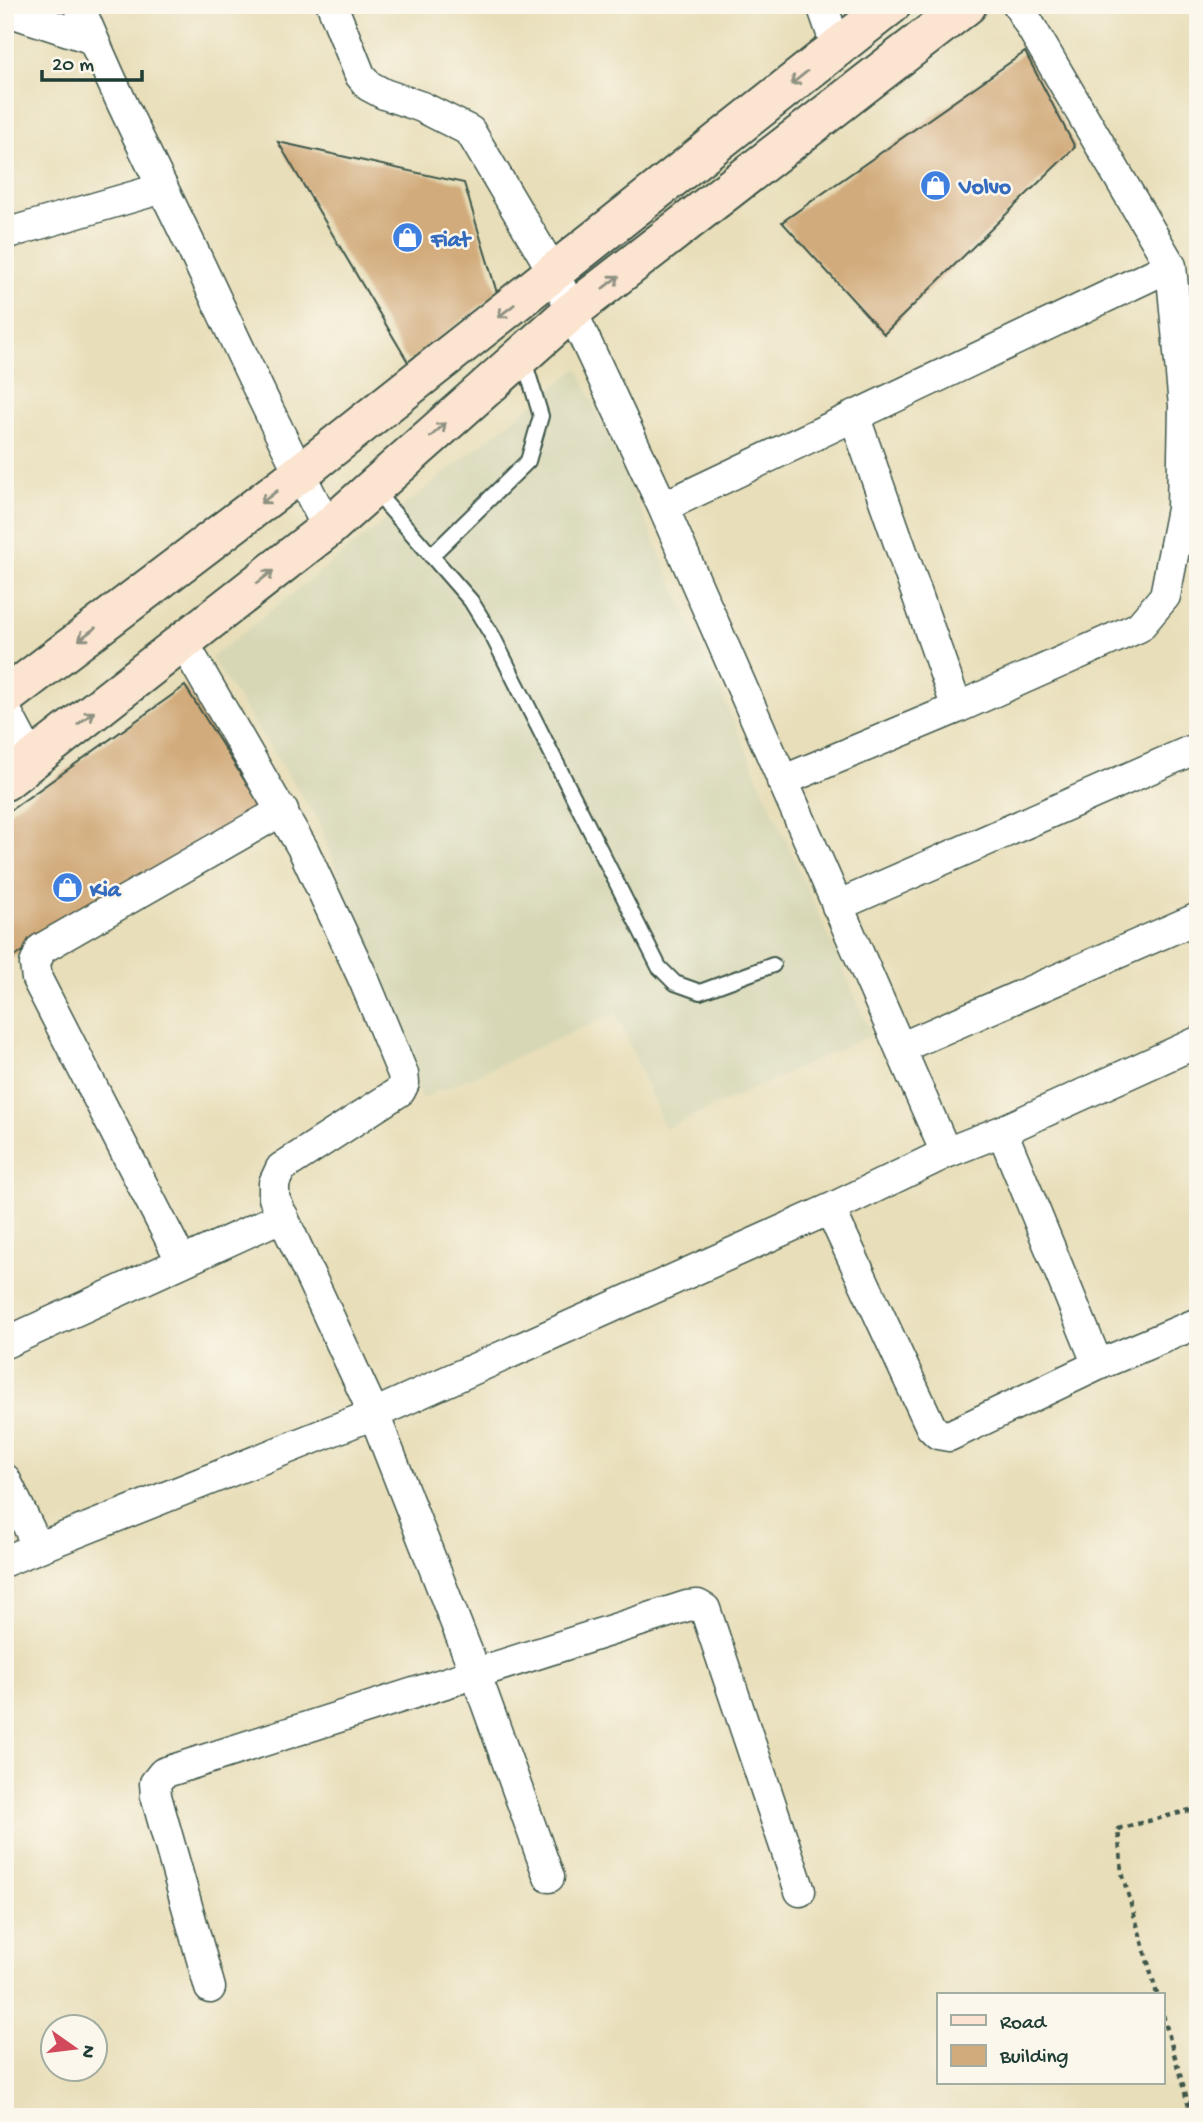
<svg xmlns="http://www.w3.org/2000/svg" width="1203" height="2122" viewBox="0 0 1203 2122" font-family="'Gochi Hand',sans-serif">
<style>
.built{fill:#d7d7b6}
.building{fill:#d2ab7c}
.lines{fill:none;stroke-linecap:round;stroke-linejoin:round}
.lane-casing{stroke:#3d5548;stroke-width:18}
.street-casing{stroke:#3d5548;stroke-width:33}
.secondary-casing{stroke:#3d5548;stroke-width:42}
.path{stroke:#3d5548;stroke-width:4.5;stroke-dasharray:5 5;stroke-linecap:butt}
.lane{stroke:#fff;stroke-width:14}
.street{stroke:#fff;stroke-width:30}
.secondary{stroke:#fce5d0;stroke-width:38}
.oneway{stroke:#8e9182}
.labels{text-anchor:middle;stroke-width:5;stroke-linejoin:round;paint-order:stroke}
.shop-label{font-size:23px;font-weight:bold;fill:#366cbe;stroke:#fbf7ec;text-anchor:start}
</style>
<rect width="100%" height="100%" fill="#fbf7ec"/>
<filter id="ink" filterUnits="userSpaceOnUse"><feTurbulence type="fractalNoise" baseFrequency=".0143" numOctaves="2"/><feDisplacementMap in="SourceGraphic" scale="14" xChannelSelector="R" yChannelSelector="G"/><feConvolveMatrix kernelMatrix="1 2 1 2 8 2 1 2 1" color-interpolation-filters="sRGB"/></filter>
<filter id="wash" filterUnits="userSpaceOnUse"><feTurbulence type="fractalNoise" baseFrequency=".00686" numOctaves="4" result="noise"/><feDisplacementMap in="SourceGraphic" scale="28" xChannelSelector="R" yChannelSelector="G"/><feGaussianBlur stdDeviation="1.57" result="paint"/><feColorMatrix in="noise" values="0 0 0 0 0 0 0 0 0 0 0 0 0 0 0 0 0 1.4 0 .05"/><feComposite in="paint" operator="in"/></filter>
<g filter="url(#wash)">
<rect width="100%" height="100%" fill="#e8deb9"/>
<path class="built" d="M 578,368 L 872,1035 L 665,1129 L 616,1013 L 421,1099 L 318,820 L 211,658 Z"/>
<g id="blocks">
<path class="building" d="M 1025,52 L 1075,147 L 884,334 L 782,222 Z
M 278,142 L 464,183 L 497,293 L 408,362 Z
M 185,686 L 262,808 L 5,962 L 5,814 Z"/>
</g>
</g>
<g filter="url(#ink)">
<use href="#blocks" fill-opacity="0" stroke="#3d5548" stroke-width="2"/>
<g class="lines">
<defs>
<path id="lane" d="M 373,489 L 471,601 L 493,637 L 659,967 L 675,983 L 700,992 L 773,965
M 431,556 L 528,461 L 541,416 L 523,357"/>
<path id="street" d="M 79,5 C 112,87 153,167 191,246 C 236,341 279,436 328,528
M 332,5 L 360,75 L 369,86 L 384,94 L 422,107 L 470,131 L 554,273 L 663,507 L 946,1153
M 822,5 L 837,48
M 5,10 L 93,39
M 5,234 L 163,188
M 854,415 L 957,708
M 663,507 L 1171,266
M 183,642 L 303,849 L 364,980 L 403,1074 L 404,1083 L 400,1091 L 281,1168 L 274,1183 L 274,1198 L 374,1414 L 475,1672 L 549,1877
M 5,709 L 32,760
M 782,781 L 957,708 L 1139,627 L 1165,596 L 1182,509 L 1184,406 L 1171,266 L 1018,5
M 837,906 L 1190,751
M 900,1048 L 1198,918
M 1002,1131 L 1098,1365
M 830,1209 L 931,1427 L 938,1434 L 949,1436 L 1098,1365 L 1198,1323
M 182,1262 L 37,979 L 35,964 L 41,949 L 283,810
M 5,1343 L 283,1216
M 5,1479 L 38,1547
M 5,1561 L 374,1414 L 830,1209 L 946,1153 L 1002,1131 L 1198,1042
M 210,1988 L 156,1796 L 155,1783 L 163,1773 L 687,1606 L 698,1605 L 705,1609 L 800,1891"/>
<path id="secondary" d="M 5,697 L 299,474 L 891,5
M 5,781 L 328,528 L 572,311 L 967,5"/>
</defs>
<use href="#lane" class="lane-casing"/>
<use href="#street" class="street-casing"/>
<use href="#secondary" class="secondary-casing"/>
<path class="path" d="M 1157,1994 L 1122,1873 L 1118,1829 L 1198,1808
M 1163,2015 L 1192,2117"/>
<use href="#lane" class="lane"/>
<use href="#street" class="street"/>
<use href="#secondary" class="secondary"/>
</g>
<defs><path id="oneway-shaft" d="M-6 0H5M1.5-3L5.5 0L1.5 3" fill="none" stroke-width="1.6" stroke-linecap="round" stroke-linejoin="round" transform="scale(1.75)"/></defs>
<g class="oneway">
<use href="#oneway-shaft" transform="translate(799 78) rotate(141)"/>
<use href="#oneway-shaft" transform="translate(611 282) rotate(-38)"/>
<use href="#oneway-shaft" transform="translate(506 311) rotate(142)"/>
<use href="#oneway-shaft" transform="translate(438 430) rotate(-42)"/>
<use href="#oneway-shaft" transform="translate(269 497) rotate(143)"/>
<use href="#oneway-shaft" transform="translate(265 577) rotate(-38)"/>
<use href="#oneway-shaft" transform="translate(87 634) rotate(143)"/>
<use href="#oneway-shaft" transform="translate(86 718) rotate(-38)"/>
</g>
</g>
<defs>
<symbol id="shop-disc" viewBox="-11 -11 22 22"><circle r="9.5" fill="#3f7fe0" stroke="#fbf7ec"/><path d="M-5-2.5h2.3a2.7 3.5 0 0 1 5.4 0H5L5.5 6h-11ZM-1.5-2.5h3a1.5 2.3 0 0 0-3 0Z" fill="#fff"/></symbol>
</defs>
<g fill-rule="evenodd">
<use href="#shop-disc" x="918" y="168" width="35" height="35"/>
<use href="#shop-disc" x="390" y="220" width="35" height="35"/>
<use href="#shop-disc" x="50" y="870" width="35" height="35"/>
</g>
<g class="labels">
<g class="shop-label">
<text x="959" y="193">Volvo</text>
<text x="431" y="246">Fiat</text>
<text x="90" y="896">Kia</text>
</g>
</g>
<rect width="1203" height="2122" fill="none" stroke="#fbf7ec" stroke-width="28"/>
<rect x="937" y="1993" width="228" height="91" fill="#fbf7ec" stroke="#a3ada2" stroke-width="2"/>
<rect x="951" y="2015" width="35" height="10" fill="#fce5d0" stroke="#a3ada2" stroke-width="2"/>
<text x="1000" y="2028" font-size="21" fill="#1f3d34">Road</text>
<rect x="951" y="2045" width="35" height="21" fill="#d2ab7c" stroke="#a3ada2" stroke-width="2"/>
<text x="1000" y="2062" font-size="21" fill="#1f3d34">Building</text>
<g transform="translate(74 2048) rotate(104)"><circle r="33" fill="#fbf7ec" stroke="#a3ada2" stroke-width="2"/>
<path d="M0-5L12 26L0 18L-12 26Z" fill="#d1495b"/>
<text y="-10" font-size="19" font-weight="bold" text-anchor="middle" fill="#1f3d34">N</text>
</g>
<path d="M42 70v10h100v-10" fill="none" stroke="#1f3d34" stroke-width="3.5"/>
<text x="52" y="70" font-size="21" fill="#1f3d34" stroke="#fbf7ec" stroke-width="5" paint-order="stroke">20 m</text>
</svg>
